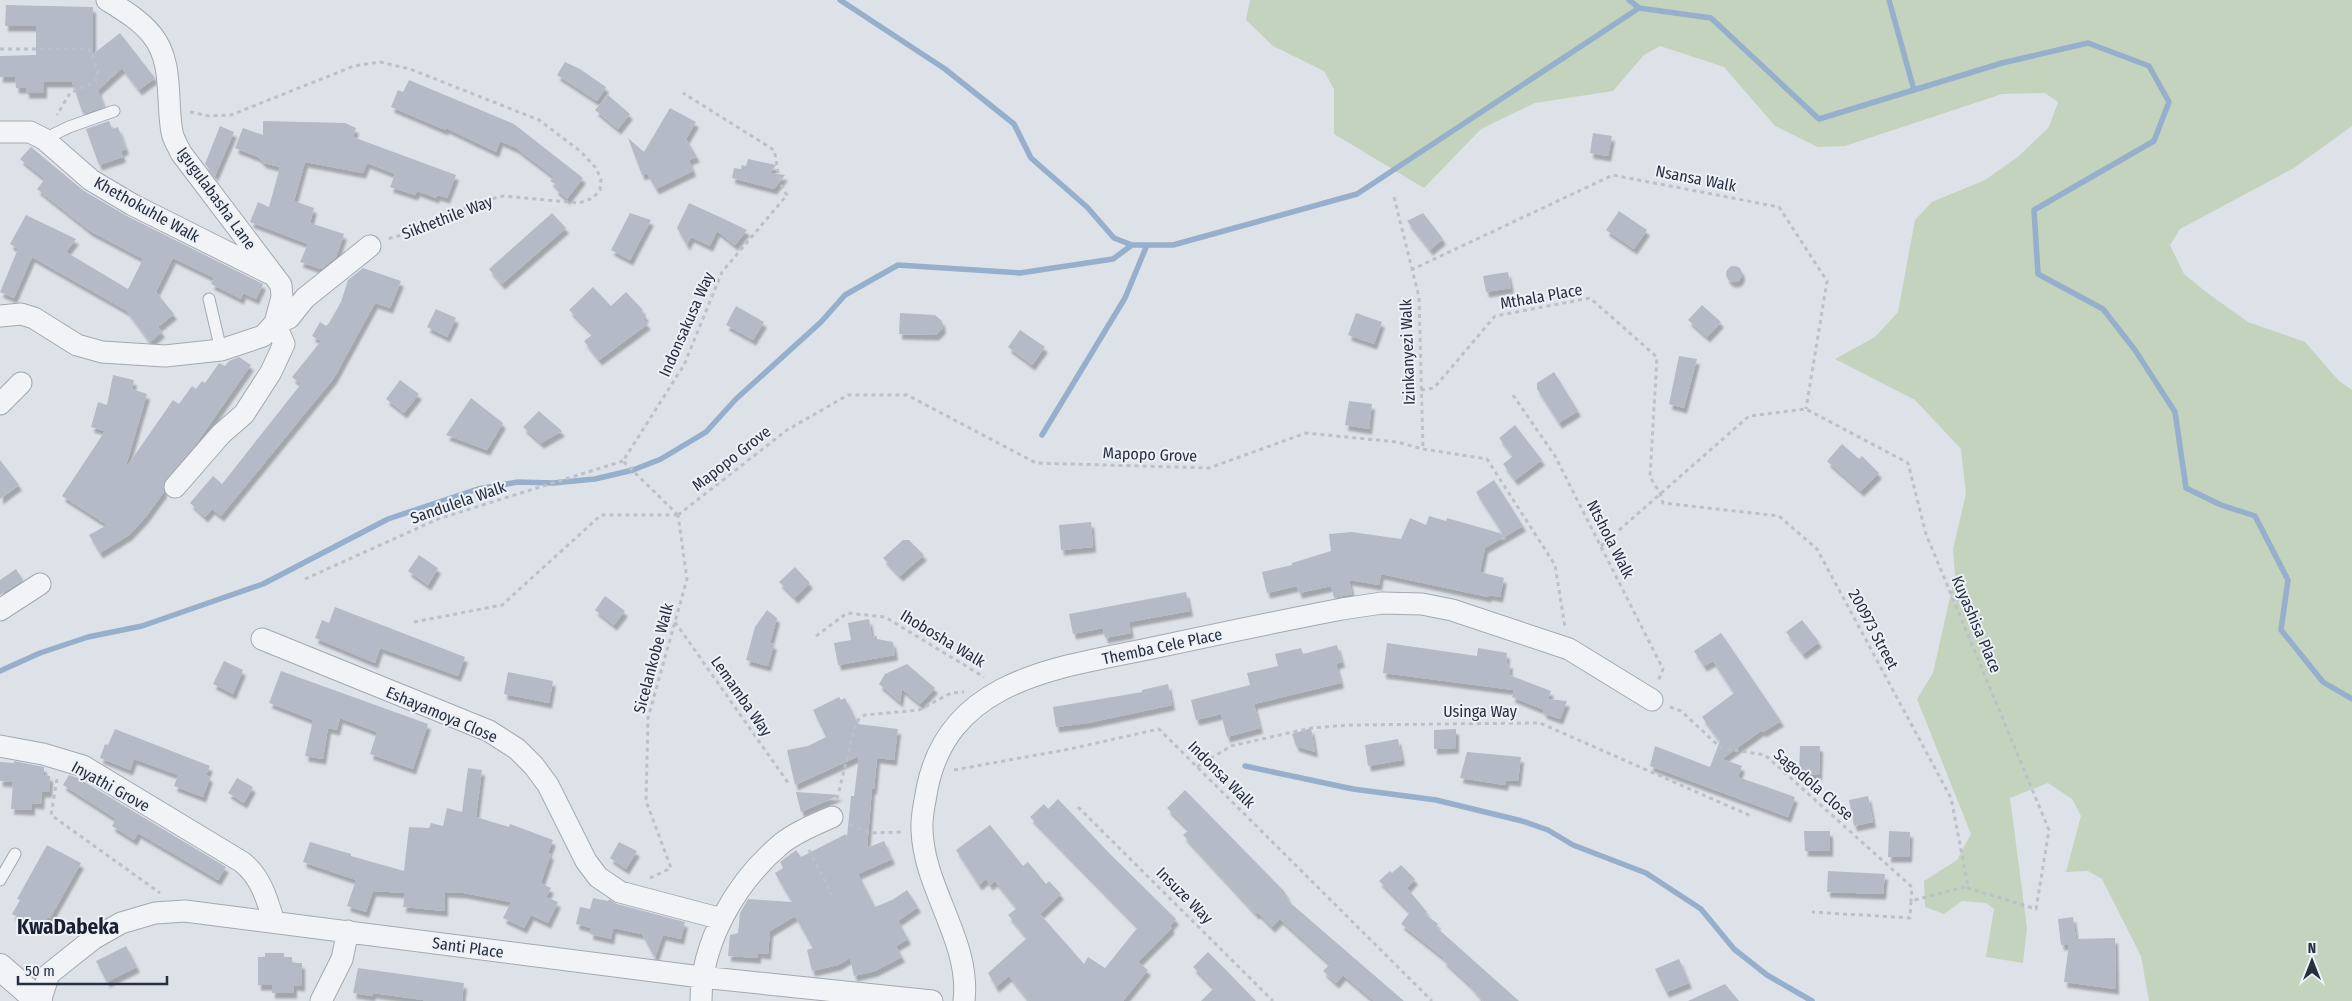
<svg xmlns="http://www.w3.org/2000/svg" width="2352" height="1001" viewBox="0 0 2352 1001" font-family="'Fira Sans Condensed',sans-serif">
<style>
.green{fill:#c3d3be}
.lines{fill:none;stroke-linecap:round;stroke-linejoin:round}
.stream{stroke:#95afcc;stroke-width:5.5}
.building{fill:#b4bbc6;filter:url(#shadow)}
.service-casing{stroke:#a2a9b3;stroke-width:13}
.minor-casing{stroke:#a2a9b3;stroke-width:23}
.tertiary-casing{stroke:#a2a9b3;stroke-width:28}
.path{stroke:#bcc0c8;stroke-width:3;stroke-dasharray:4 4;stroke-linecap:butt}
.service{stroke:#f1f3f7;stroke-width:11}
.minor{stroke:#f1f3f7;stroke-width:21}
.tertiary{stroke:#f1f3f7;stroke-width:26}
.labels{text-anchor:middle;stroke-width:4;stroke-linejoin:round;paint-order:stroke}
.street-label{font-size:16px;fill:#252f41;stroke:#edf1f6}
.district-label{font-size:21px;font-weight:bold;fill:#182031;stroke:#edf1f6}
</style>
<defs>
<filter id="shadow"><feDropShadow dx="3" dy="5.5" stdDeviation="1" flood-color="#0004"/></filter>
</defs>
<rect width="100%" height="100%" fill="#dde2e9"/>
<path class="green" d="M 1250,0 L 2352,0 L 2352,126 L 2294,168 L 2180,229 L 2170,245 L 2184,274 L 2210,295 L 2248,322 L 2305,342 L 2339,381 L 2352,390 L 2352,1001 L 2149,1001 L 2141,956 L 2102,879 L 2088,871 L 2066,872 L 2081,816 L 2072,799 L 2048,783 L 2010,798 L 2027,928 L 2023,963 L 1986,957 L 1994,909 L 1986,903 L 1962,901 L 1944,914 L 1925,907 L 1924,881 L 1957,860 L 1971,834 L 1917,699 L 1933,673 L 1955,575 L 1953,549 L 1966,494 L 1961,449 L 1915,400 L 1835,359 L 1875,337 L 1898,312 L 1915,220 L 1932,202 L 1985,180 L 2019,156 L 2049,127 L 2058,102 L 2045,93 L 2002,94 L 1845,146 L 1818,147 L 1775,126 L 1724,67 L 1660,46 L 1644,55 L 1613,91 L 1535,103 L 1481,129 L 1424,188 L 1334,134 L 1334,89 L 1324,71 L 1273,46 L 1246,20 Z"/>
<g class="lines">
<path class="stream" d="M 840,0 L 945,69 L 1014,124 L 1031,158 L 1087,207 L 1114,238 L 1132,245 L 1173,245 L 1357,194 L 1639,8 L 1711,18 L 1819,119 L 2002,63 L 2088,43 L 2149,66 L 2169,102 L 2154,141 L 2034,210 L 2038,274 L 2103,309 L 2135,350 L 2175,412 L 2186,488 L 2221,505 L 2255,516 L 2288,580 L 2281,630 L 2323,682 L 2352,699
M 1629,0 L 1639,8
M 1889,0 L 1914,90
M 1042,435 L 1125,298 L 1147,245
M 0,671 L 40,653 L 88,637 L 142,626 L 263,584 L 388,519 L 478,489 L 518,482 L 553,483 L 595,479 L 633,470 L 661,459 L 706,432 L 736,399 L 821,322 L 845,295 L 898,265 L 1020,273 L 1113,259 L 1132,245
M 1245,766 L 1353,789 L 1436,800 L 1522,821 L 1548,830 L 1573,845 L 1646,873 L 1701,909 L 1734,949 L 1767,975 L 1812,1001"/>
</g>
<path class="building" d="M 6,5 L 93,7 L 93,54 L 120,33 L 155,78 L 139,90 L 122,68 L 98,90 L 104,107 L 83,114 L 72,82 L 44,82 L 44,93 L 26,93 L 26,88 L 16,88 L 15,77 L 0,77 L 0,56 L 36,55 L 36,26 L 5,26 Z
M 565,62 L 580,69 L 606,87 L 597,101 L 557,75 Z
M 409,80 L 514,124 L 583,178 L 567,199 L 555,189 L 557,185 L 550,181 L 554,177 L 516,148 L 500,141 L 496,152 L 446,128 L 445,130 L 391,107 L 398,90 L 403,92 Z
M 608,95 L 630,114 L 618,129 L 595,110 Z
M 670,108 L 696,122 L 686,139 L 697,157 L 689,160 L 693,171 L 656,189 L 647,173 L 642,175 L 628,138 L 644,152 Z
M 109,121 L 112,129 L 118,127 L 126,149 L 121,151 L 123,157 L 99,165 L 86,129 Z
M 263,121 L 345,123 L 356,128 L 353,137 L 456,175 L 447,198 L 437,195 L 436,198 L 417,191 L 415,195 L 390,187 L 395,174 L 367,163 L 363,173 L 305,162 L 294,201 L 314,208 L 310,223 L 344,234 L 336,257 L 321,269 L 300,262 L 308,244 L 250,222 L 258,202 L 269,207 L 280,167 L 264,163 L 258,157 L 235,148 L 243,128 L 263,135 Z
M 220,126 L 234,132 L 215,176 L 205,164 Z
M 1593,133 L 1612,136 L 1608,156 L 1590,153 Z
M 31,147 L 84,191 L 127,216 L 263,284 L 256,299 L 243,293 L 241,299 L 211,284 L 214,278 L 173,258 L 156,292 L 174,314 L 158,327 L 162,332 L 150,342 L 127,311 L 32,257 L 14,298 L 0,292 L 18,249 L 10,244 L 26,215 L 76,239 L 66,252 L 128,289 L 143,259 L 90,231 L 37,189 L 45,179 L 20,159 Z
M 748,159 L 776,165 L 770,173 L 785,175 L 774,189 L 732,178 L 734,168 L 741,169 L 742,165 L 746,166 Z
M 689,203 L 722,218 L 747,230 L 735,245 L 717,231 L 710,246 L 691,237 L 687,245 L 677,228 Z
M 1619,211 L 1647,230 L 1634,249 L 1606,230 Z
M 552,213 L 566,228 L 502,284 L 489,269 Z
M 630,213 L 651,220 L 630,260 L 611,250 Z
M 1423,213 L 1443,239 L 1430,250 L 1407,221 Z
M1726 274a8 8 0 1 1 16 0a8 8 0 1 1-16 0Z
M 363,268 L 401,281 L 390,308 L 375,303 L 334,378 L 221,516 L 212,509 L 205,517 L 190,503 L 213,476 L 222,484 L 301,384 L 292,377 L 321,341 L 312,336 L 320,322 L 326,326 L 329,323 L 341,302 L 348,280 Z
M 1508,272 L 1511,288 L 1486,292 L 1483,276 Z
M 593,287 L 611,306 L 626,292 L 643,310 L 641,311 L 646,316 L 643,319 L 648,324 L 599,360 L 584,341 L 593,334 L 569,310 Z
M 1702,305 L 1721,322 L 1707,337 L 1688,320 Z
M 736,306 L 764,322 L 753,340 L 726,325 Z
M 436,309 L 456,318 L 447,337 L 427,327 Z
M 900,313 L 935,315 L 942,321 L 943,328 L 936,335 L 899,334 Z
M 1356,313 L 1382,322 L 1374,344 L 1348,335 Z
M 1020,330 L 1045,347 L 1032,365 L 1008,347 Z
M 1679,356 L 1697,359 L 1684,408 L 1669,404 Z
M 239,357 L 251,365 L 196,444 L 166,479 L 163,485 L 164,492 L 145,518 L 129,535 L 100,553 L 89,535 L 107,525 L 62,496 L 105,431 L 91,427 L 98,402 L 107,405 L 113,375 L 134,380 L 132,389 L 147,394 L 125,469 L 173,400 L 179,404 L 192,386 L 196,389 L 202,381 L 205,383 L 219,363 L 225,366 L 229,361 Z
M 1554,372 L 1578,411 L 1559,423 L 1537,389 L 1537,383 Z
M 400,380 L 419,394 L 404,413 L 386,399 Z
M 471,398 L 503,423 L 487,450 L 446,435 Z
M 1349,401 L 1372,404 L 1369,429 L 1345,425 Z
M 539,411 L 562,431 L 541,443 L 523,427 Z
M 1515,425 L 1542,460 L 1515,480 L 1503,464 L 1513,456 L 1499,438 Z
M 1842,444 L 1859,459 L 1862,456 L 1879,473 L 1861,491 L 1827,461 Z
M 0,460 L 19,485 L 0,499 Z
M 1494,480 L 1523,526 L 1485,548 L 1480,572 L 1504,578 L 1500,597 L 1489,595 L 1488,597 L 1381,574 L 1379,585 L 1349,580 L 1352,594 L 1334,598 L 1331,586 L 1299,593 L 1297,586 L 1267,593 L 1262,572 L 1292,565 L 1292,563 L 1331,551 L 1329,534 L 1352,532 L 1401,539 L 1410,518 L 1426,525 L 1429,516 L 1446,521 L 1447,518 L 1503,534 L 1476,492 Z
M 1091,522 L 1093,547 L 1061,550 L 1059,525 Z
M 903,540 L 909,540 L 924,555 L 900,576 L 883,558 Z
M 419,555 L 438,568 L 428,585 L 408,571 Z
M 795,567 L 810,583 L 795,598 L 779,582 Z
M 16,569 L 23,580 L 0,595 L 0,580 Z
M 1186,592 L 1190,611 L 1129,622 L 1131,633 L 1105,638 L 1103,628 L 1073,634 L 1069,614 Z
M 605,596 L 625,611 L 614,625 L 595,610 Z
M 335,607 L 465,657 L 458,676 L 380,648 L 375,663 L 315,638 L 322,620 L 329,623 Z
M 767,610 L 777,618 L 770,643 L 774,644 L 768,666 L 746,660 L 755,627 Z
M 869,619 L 872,637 L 877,636 L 877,639 L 893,642 L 895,655 L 838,665 L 834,643 L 851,640 L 848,623 Z
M 1802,620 L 1819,642 L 1803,654 L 1786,632 Z
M 1721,633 L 1781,721 L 1763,732 L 1762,730 L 1722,759 L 1742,766 L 1738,777 L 1795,797 L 1788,817 L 1650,766 L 1655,746 L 1710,767 L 1720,741 L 1702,717 L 1734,693 L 1713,661 L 1704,666 L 1694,651 Z
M 1387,643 L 1477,656 L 1478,648 L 1507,653 L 1506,663 L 1510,663 L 1509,675 L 1551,691 L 1548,699 L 1567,701 L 1560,719 L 1543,713 L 1545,707 L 1544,710 L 1512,697 L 1514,690 L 1383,673 Z
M 1337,645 L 1342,662 L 1336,664 L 1341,683 L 1254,704 L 1260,728 L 1227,737 L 1221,714 L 1196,720 L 1191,700 L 1250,685 L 1247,673 L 1278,666 L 1275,654 L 1301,648 L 1303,654 Z
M 224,661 L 243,670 L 233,694 L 213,684 Z
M 907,664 L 935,688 L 920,704 L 902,689 L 900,702 L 879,684 L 885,674 Z
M 281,671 L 428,724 L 413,769 L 370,754 L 377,732 L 340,718 L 337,730 L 328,728 L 323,759 L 305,756 L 313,720 L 269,703 Z
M 508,672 L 553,681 L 549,703 L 504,694 Z
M 1168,684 L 1172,705 L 1088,723 L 1056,727 L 1053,707 L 1142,692 L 1142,690 Z
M 839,697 L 841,700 L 845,698 L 858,724 L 898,729 L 894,760 L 877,758 L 874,789 L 872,789 L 867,848 L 884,841 L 892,859 L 858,874 L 875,907 L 892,900 L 907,890 L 918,907 L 898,921 L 908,939 L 896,946 L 902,957 L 875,971 L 854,976 L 850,958 L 838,965 L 812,971 L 807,950 L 813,948 L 795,916 L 770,931 L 768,954 L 758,953 L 758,958 L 728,956 L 730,935 L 738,933 L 740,913 L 748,899 L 792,902 L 775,873 L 783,868 L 780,862 L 796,850 L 801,857 L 846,834 L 847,837 L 851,796 L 854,796 L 859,756 L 795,785 L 787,750 L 808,746 L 826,737 L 813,710 Z
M 1311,728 L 1315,752 L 1296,746 L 1292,734 Z
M 115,729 L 210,766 L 206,775 L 210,777 L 203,797 L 174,786 L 178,775 L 134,759 L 130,770 L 100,758 L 105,744 L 108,745 Z
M 1456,729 L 1456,748 L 1434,749 L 1434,730 Z
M 1398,739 L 1402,760 L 1368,766 L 1365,745 Z
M 1800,746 L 1820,746 L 1819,775 L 1799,774 Z
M 1467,752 L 1521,757 L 1518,781 L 1506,780 L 1505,785 L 1460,778 Z
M 14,761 L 44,767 L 44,775 L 50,776 L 49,792 L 42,792 L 41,804 L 32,803 L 32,810 L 11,809 L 13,782 L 0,781 L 0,762 L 14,763 Z
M 468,768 L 482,770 L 476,817 L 509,827 L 510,824 L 553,840 L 548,853 L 551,854 L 541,883 L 551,888 L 546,897 L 558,902 L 548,923 L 531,915 L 524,928 L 503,918 L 511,902 L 464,893 L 445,892 L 445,911 L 403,907 L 405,893 L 373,891 L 366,912 L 347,906 L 356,880 L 303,862 L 310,842 L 351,854 L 351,856 L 404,871 L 409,827 L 429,828 L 431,823 L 443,826 L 447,808 L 462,812 Z
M 69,775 L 78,778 L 226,867 L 218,880 L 138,833 L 134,840 L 112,826 L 116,819 L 63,785 Z
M 237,778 L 253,787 L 244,803 L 228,793 Z
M 1185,790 L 1284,891 L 1288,898 L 1287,900 L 1404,1001 L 1374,1001 L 1343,975 L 1336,983 L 1323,971 L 1330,964 L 1280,919 L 1272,927 L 1258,913 L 1256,914 L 1183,835 L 1189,830 L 1167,808 Z
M 796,792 L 840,795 L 801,812 Z
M 1868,796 L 1873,822 L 1854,826 L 1849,800 Z
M 1058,799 L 1110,854 L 1176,919 L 1170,926 L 1172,928 L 1138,962 L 1148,970 L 1123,1001 L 1029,1001 L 1009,976 L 996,987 L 988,973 L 1027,938 L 1008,915 L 1017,908 L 995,881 L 990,885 L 986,879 L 979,885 L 956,850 L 990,825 L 1023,866 L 1028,862 L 1046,884 L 1049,881 L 1061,894 L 1040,914 L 1084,964 L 1088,957 L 1105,968 L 1138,927 L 1030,817 L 1044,804 L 1048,809 Z
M 1804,831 L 1830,831 L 1830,851 L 1805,851 Z
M 1889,831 L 1910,832 L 1909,857 L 1888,857 Z
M 619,842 L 637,851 L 626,869 L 610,858 Z
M 47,845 L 81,863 L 50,918 L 48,917 L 40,929 L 12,914 L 20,900 L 17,899 Z
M 1401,865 L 1415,879 L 1407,888 L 1427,912 L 1425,914 L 1438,924 L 1436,927 L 1519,1001 L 1483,1001 L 1469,984 L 1443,960 L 1445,959 L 1401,924 L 1410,912 L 1379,881 L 1390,871 L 1392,873 Z
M 1828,871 L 1885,874 L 1883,894 L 1827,892 Z
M 593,898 L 608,901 L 609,899 L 617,904 L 685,922 L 681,939 L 663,935 L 655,958 L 642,934 L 613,928 L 611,939 L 590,934 L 591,928 L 576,924 L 580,907 L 590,909 Z
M 2073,917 L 2076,939 L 2115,938 L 2116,989 L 2064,982 L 2069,944 L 2061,945 L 2058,919 Z
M 126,946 L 137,967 L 107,982 L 96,961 Z
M 1208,952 L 1226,970 L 1256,1001 L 1201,1001 L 1214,988 L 1193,967 Z
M 265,953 L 284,953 L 284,957 L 292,957 L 292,963 L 302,963 L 302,986 L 294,985 L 294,993 L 272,993 L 272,985 L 258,985 L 258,957 L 265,957 Z
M 1679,959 L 1689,983 L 1666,992 L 1655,969 Z
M 358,968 L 464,983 L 462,1001 L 430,1001 L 373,993 L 372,996 L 353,993 Z
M 1725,984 L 1739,1001 L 1688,1001 Z"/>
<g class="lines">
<defs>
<path id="service" d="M 44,139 L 69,127 L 114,111
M 209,299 L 221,350
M 0,880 L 15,854"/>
<path id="minor" d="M 107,0 C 123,10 140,20 152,35 C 174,62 166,101 172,132 C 173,139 178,146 181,153 L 281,285 L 282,297 L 275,323
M 0,132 L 30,132 L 44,139 L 91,180 L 133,205 L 269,273
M 0,316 L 21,314 L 34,318 L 77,345 L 102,352 L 165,356 L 221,350 L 263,336 L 275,323 L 289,318 L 305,298 L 370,246
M 0,404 L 21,383
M 175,487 L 221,434 L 244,414 L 271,372 L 284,344 L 275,323
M 0,610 L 40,584
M 262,639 L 489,731 L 517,749 L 534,766 L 548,785 L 586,861 L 598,877 L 620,892 L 722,919
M 0,746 L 43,754 L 83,766 L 242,862 C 261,877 267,899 274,922
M 40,1001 L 49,974 L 93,939 L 121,923 L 155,913 L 185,911 L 701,977 L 932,1001
M 321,1001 L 342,959 L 348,931
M 701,1001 C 701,942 736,882 781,844 C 796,832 814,825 832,817
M 964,1001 C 971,941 924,890 922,830 C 921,816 925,802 927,789 C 949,676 1064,667 1157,647 C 1218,634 1280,621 1342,609 L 1382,603 L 1422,604 L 1452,610 L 1569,649 L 1652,700"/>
<path id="tertiary" d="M 0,967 L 39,1001"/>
</defs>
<use href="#service" class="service-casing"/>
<use href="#minor" class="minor-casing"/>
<use href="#tertiary" class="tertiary-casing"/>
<path class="path" d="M 0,49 L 89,49 L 98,71 L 95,82 L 70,93 L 57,115
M 190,112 L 209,116 L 231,115 L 354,66 L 380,62 L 410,69 L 539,120 L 580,151 L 596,168 L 601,179 L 600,190 L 593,198 L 579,203 L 503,196 L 478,202 L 424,229 L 387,239
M 1394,197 L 1419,297 L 1423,449
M 1411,270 L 1613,175 L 1779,207 L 1827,281 L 1806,409
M 1421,390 L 1434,388 L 1495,316 L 1590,298 L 1657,357 L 1650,477 L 1660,493 L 1663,503 L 1779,516 L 1817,549 L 1951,798 L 1968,886
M 1513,395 L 1555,456 L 1663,669 L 1658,682
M 678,515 L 787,430 L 848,395 L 907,395 L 1036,463 L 1209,468 L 1306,433 L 1397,442 L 1423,449 L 1487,459 L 1555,565 L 1565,627
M 678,515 L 623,461 L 684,365 L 722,272 L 787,195 C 777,183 778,165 774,150 L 683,93
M 1601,546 L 1749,416 L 1806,409 L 1908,463 L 1926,534 L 2049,830 L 2036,909 L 1968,888 L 1968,886 L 1911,901 L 1910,918 L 1812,912
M 305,579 L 438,519 L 623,461
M 414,622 L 502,605 L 601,515 L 678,515
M 675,622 L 789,784
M 816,636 L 847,613 L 885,617 L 984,677
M 1670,707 L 1681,711 L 1721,748 L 1765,755 L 1912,887 L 1911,901
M 1197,767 L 1231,746 L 1311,728 L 1349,725 L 1540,723 L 1751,816
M 954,770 L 1070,749 L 1159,729 L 1432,1001
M 57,779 L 51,815 L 160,893
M 837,799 L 855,726 L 859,719 L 865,715 L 919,710 L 951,693 L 964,692
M 1078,807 L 1273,1001
M 850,825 L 871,833 L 902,832
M 809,850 L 832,895
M 650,878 L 671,868 L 646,801 L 648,718 L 687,579 L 678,515"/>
<use href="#service" class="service"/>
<use href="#minor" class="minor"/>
<use href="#tertiary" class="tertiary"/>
</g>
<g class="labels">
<g class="street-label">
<text transform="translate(1696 178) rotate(11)" y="6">Nsansa Walk</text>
<text transform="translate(217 198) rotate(54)" y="6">Igugulabasha Lane</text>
<text transform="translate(147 209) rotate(29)" y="6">Khethokuhle Walk</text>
<text transform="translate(447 217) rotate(-21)" y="6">Sikhethile Way</text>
<text transform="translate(1541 296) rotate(-10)" y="6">Mthala Place</text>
<text transform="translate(686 324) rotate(-66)" y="6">Indonsakusa Way</text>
<text transform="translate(1407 352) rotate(-92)" y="6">Izinkanyezi Walk</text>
<text transform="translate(1150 454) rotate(2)" y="6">Mapopo Grove</text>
<text transform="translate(731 458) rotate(-38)" y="6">Mapopo Grove</text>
<text transform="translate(458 502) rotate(-19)" y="6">Sandulela Walk</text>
<text transform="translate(1611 539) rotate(63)" y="6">Ntshola Walk</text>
<text transform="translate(1977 624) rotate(67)" y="6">Kuyashisa Place</text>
<text transform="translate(1874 629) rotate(62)" y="6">200973 Street</text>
<text transform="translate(943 638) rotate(31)" y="6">Ihobosha Walk</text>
<text transform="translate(1162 646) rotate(-12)" y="6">Themba Cele Place</text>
<text transform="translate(653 658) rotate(-75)" y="6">Sicelankobe Walk</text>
<text transform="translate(742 696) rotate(55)" y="6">Lemamba Way</text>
<text x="1480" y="717">Usinga Way</text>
<text transform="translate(442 714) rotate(23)" y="6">Eshayamoya Close</text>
<text transform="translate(1222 774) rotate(45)" y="6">Indonsa Walk</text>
<text transform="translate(1814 784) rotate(41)" y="6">Sagodola Close</text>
<text transform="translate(111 786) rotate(29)" y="6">Inyathi Grove</text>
<text transform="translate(1185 895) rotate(45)" y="6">Insuze Way</text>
<text transform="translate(468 947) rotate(8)" y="6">Santi Place</text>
</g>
<g class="district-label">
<text x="68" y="934">KwaDabeka</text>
</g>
</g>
<g transform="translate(2312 961)" stroke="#edf1f6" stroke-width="4" paint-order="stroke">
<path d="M0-4L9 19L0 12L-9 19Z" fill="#252f41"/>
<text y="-8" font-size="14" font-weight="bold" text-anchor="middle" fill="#252f41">N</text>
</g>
<path d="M18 976v8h149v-8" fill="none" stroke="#252f41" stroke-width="2.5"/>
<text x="25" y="976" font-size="15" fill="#252f41" stroke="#edf1f6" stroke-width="4" paint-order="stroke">50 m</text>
</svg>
